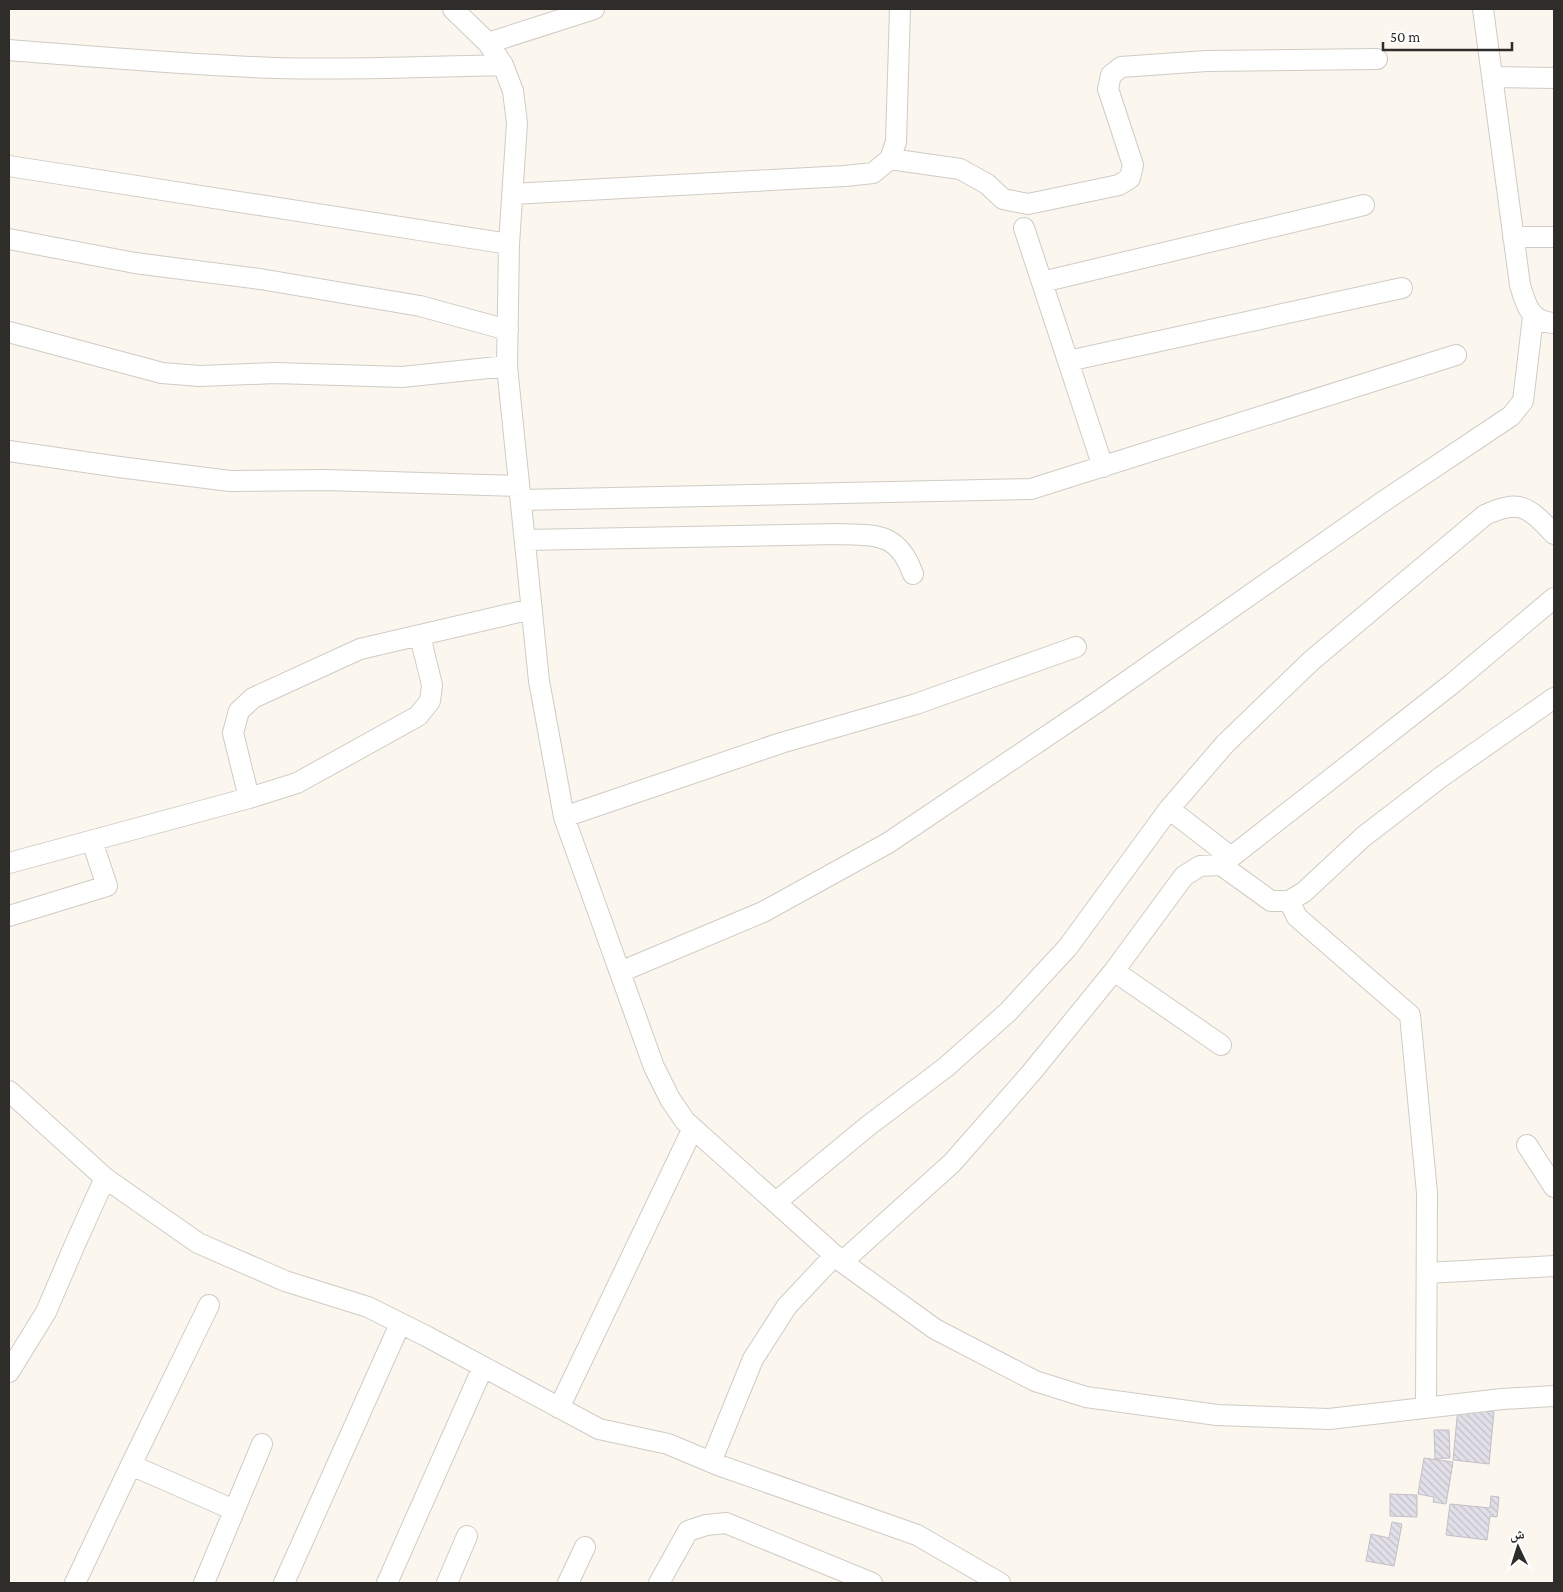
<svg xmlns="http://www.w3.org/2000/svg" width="1563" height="1592" viewBox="0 0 1563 1592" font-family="'Crimson Pro','Noto Naskh Arabic',serif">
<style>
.building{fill:url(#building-back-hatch);stroke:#c2bfc7}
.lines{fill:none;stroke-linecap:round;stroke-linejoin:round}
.minor-casing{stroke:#d0cbc4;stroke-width:22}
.minor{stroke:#fff;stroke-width:20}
</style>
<defs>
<pattern id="building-back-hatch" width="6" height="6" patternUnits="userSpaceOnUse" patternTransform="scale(1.25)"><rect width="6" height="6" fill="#e2dfe8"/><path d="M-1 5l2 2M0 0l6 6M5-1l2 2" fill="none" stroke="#c2c0c7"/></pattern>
</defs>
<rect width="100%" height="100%" fill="#fbf6ee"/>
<path class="building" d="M 1458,1408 L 1494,1412 L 1489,1464 L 1453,1460 Z
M 1434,1430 L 1449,1430 L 1450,1458 L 1435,1459 Z
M 1424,1458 L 1453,1462 L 1446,1504 L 1433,1502 L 1434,1497 L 1418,1494 Z
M 1390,1494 L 1417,1495 L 1417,1517 L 1390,1516 Z
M 1491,1496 L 1499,1497 L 1497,1517 L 1490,1516 L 1487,1540 L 1446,1535 L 1450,1504 L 1490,1508 Z
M 1392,1522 L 1402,1524 L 1394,1566 L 1366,1561 L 1371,1534 L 1389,1538 Z"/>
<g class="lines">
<defs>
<path id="minor" d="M 453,9 L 488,43 L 503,65 L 513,91 L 517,123 L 509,244 L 507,366 L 539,681 L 564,817 L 654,1067 L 670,1099 L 685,1121 L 842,1262 L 935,1329 L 1035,1381 L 1086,1397 L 1217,1415 L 1329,1419 L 1502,1399 L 1554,1396
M 1483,9 L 1520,285 C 1526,305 1530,322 1554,323
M 488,43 L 594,9
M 9,50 C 98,57 187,65 276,68 C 352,70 428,67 503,65
M 1492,77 L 1554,78
M 890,159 L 960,169 L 987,184 L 1003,199 L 1028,204 L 1119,185 L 1130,178 L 1133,165 L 1108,89 L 1111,75 L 1121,67 L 1206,61 L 1377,59
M 9,166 L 509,244
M 512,194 L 845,176 L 873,173 L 890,159 L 896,142 L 900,9
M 1024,228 L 1103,467
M 1513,237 L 1554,237
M 9,239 L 135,263 L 260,279 L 420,306 L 508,330
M 1042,282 L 1364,205
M 9,332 L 162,373 L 200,376 L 276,373 L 402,377 L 507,366
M 1068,361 L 1402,288
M 9,451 L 119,467 L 230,481 L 327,480 L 519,486
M 521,500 L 1031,489 L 1456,355
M 525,540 L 837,534 C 876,535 898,532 913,574
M 249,798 L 233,733 L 239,711 L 253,698 L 360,649 L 532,609
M 1169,809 L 1231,857
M 564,817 L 781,743 L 916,704 L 1076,647
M 9,863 L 249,798 L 297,783 L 418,716 L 430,701 L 432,685 L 420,636
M 1221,865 L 1453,683 L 1554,598
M 1289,901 L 1297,917 L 1410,1015 L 1427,1193 L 1426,1407
M 9,916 L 107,886 L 92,841
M 1114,971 L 1221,1045
M 620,972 L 763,912 L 888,843 L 1096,703 L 1384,501 L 1511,416 L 1523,401 L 1533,317
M 9,1091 L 105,1178 L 198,1243 L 285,1281 L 368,1307 L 426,1336 L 599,1429 L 668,1444 L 718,1465 L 917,1535 L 1000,1583
M 1527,1145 L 1554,1187
M 776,1202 L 868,1126 L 946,1067 L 1008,1012 L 1068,947 L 1169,809 L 1225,744 L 1311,661 L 1485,515 C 1521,498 1529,508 1554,534
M 842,1262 L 952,1163 L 1031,1073 L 1114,971 L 1184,876 L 1200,866 L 1221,865 L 1271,901 L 1289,901 L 1304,892 L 1363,837 L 1441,777 L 1554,698
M 1427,1273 L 1554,1266
M 9,1372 L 46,1312 L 76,1242 L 105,1178
M 559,1408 L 693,1128
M 711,1462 L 753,1359 L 787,1306 L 835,1255
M 131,1465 L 234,1510
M 75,1583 L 131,1465 L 209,1305
M 204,1583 L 262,1444
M 284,1583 L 400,1324
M 387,1583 L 483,1367
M 447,1583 L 467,1536
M 568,1583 L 585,1547
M 659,1583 L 688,1531 L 706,1525 L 726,1523 L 872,1583"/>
</defs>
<use href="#minor" class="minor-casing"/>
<use href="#minor" class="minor"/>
</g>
<rect width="1563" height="1592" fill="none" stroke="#2f2d2a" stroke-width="20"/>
<g transform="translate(1518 1547) rotate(356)" stroke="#ffffff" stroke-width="4" paint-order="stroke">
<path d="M0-4L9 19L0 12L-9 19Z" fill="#2f2d2a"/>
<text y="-8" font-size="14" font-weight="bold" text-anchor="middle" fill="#2f2d2a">ش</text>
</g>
<path d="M1383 42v8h129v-8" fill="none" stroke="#2f2d2a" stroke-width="2.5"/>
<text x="1390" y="42" font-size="15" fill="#2f2d2a" stroke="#ffffff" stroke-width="4" paint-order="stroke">50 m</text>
</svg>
